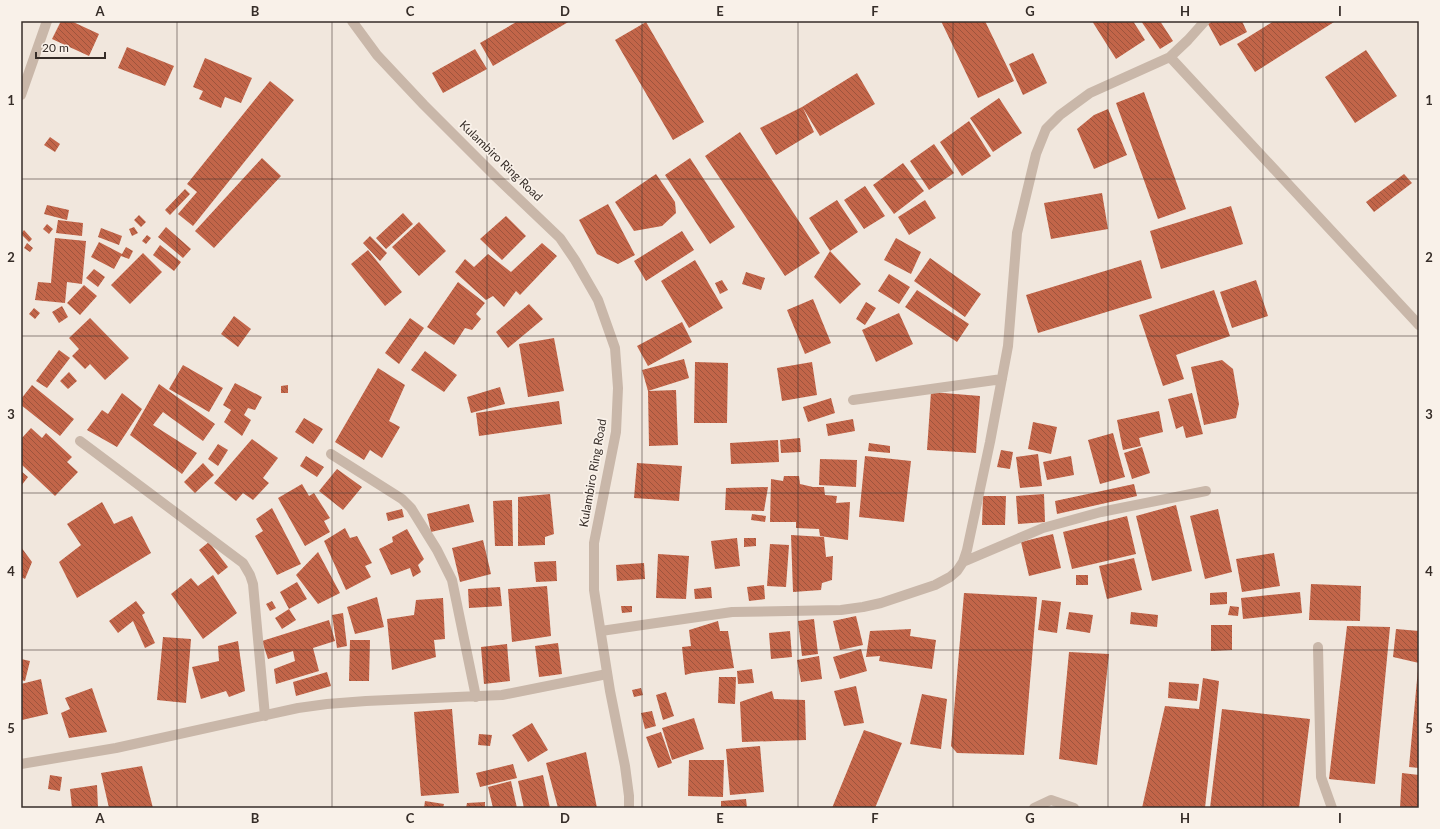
<svg xmlns="http://www.w3.org/2000/svg" width="1440" height="829" viewBox="0 0 1440 829" font-family="Lato,sans-serif">
<style>
.building{fill:url(#building-back-hatch)}
.lines{fill:none;stroke-linecap:round;stroke-linejoin:round}
.service{stroke:#c9b7a9;stroke-width:10}
.minor{stroke:#c9b7a9;stroke-width:10}
.tertiary{stroke:#c9b7a9;stroke-width:10}
.grid{fill:none;stroke:#362d28;stroke-width:1;stroke-opacity:0.55}
.labels{text-anchor:middle;stroke-width:3.5;stroke-linejoin:round;paint-order:stroke}
.street-label{font-size:12px;fill:#362d28;stroke:#f9f1e9}
.neatline{fill:none;stroke:#362d28;stroke-width:1.5}
.grid-label{font-size:13px;text-anchor:middle;font-weight:bold;fill:#362d28}
</style>
<defs>
<pattern id="building-back-hatch" width="6" height="6" patternUnits="userSpaceOnUse"><rect width="6" height="6" fill="#c26549"/><path d="M-1 5l2 2M0 0l6 6M5-1l2 2" fill="none" stroke="#9e543d"/></pattern>
</defs>
<rect width="100%" height="100%" fill="#f1e7dd"/>
<path class="building" d="M 61,21 L 71,21 L 99,34 L 89,56 L 52,39 Z
M 518,21 L 570,21 L 493,66 L 480,43 Z
M 941,21 L 985,21 L 1014,81 L 978,98 Z
M 1092,21 L 1133,21 L 1145,40 L 1116,59 Z
M 1141,21 L 1160,21 L 1173,41 L 1160,49 Z
M 1213,21 L 1242,21 L 1247,32 L 1220,46 L 1208,24 Z
M 1274,21 L 1334,21 L 1334,22 L 1255,72 L 1237,44 Z
M 646,22 L 704,122 L 673,140 L 615,40 Z
M 127,47 L 174,66 L 165,86 L 118,68 Z
M 475,49 L 487,69 L 443,93 L 432,73 Z
M 1366,50 L 1397,96 L 1355,123 L 1325,77 Z
M 1033,53 L 1047,83 L 1023,95 L 1009,64 Z
M 205,58 L 252,78 L 241,103 L 225,97 L 221,108 L 199,99 L 203,91 L 193,87 Z
M 857,73 L 875,104 L 820,136 L 803,108 L 814,132 L 776,155 L 760,128 L 802,107 Z
M 270,81 L 294,100 L 193,226 L 178,214 L 197,192 L 187,184 Z
M 1144,92 L 1186,209 L 1158,219 L 1116,103 Z
M 999,98 L 1022,133 L 993,152 L 970,118 Z
M 1108,109 L 1127,155 L 1094,169 L 1077,129 L 1094,115 Z
M 969,121 L 991,156 L 962,176 L 940,142 Z
M 740,132 L 820,253 L 785,276 L 705,156 Z
M 50,137 L 60,144 L 55,152 L 44,145 Z
M 934,144 L 954,173 L 929,190 L 910,161 Z
M 262,158 L 281,176 L 214,248 L 195,231 Z
M 690,158 L 735,227 L 710,244 L 665,175 Z
M 903,163 L 924,191 L 894,214 L 873,185 Z
M 656,174 L 675,202 L 676,213 L 662,226 L 634,231 L 615,202 Z
M 1404,174 L 1412,183 L 1374,212 L 1366,202 Z
M 865,186 L 885,216 L 864,229 L 844,200 Z
M 185,189 L 190,194 L 170,215 L 165,210 Z
M 1102,193 L 1108,229 L 1051,239 L 1044,203 Z
M 837,200 L 858,232 L 830,251 L 861,284 L 840,304 L 814,277 L 830,251 L 809,218 Z
M 925,200 L 936,218 L 909,235 L 898,217 Z
M 608,204 L 635,255 L 618,264 L 597,254 L 579,220 Z
M 47,205 L 69,210 L 67,220 L 44,214 Z
M 1231,206 L 1243,244 L 1161,269 L 1150,231 Z
M 403,213 L 413,224 L 386,249 L 376,238 Z
M 139,215 L 146,222 L 141,227 L 134,220 Z
M 506,216 L 526,236 L 502,260 L 480,239 Z
M 58,220 L 83,223 L 82,236 L 56,233 Z
M 419,222 L 446,251 L 419,276 L 392,247 Z
M 47,224 L 53,229 L 49,234 L 43,229 Z
M 134,227 L 138,233 L 132,236 L 129,229 Z
M 166,227 L 191,249 L 183,258 L 158,237 Z
M 101,228 L 122,236 L 119,245 L 98,237 Z
M 24,230 L 32,239 L 29,242 L 21,234 Z
M 682,231 L 694,250 L 646,281 L 634,261 Z
M 147,235 L 151,238 L 146,244 L 142,241 Z
M 370,236 L 387,253 L 380,261 L 363,243 Z
M 55,238 L 86,241 L 82,284 L 67,282 L 65,303 L 35,300 L 38,282 L 51,283 Z
M 896,238 L 921,252 L 911,274 L 884,260 Z
M 99,242 L 122,254 L 126,247 L 133,251 L 129,259 L 121,256 L 114,269 L 91,257 Z
M 27,243 L 33,248 L 30,252 L 24,248 Z
M 542,243 L 557,256 L 520,295 L 516,291 L 504,307 L 493,296 L 486,300 L 455,272 L 465,259 L 474,267 L 488,254 L 511,272 Z
M 160,245 L 181,262 L 174,271 L 153,255 Z
M 368,250 L 402,292 L 385,306 L 351,264 Z
M 143,253 L 162,272 L 130,304 L 111,285 Z
M 930,258 L 981,294 L 965,317 L 914,281 Z
M 695,260 L 723,308 L 689,328 L 661,281 Z
M 1141,260 L 1152,298 L 1038,333 L 1026,295 Z
M 94,269 L 105,277 L 98,287 L 86,278 Z
M 746,272 L 765,278 L 761,290 L 742,284 Z
M 889,274 L 910,287 L 899,304 L 878,291 Z
M 722,280 L 728,290 L 720,294 L 715,283 Z
M 1256,280 L 1268,316 L 1232,328 L 1220,292 Z
M 458,282 L 485,303 L 476,314 L 481,319 L 472,330 L 465,328 L 454,345 L 427,327 Z
M 84,285 L 97,296 L 80,315 L 67,303 Z
M 917,290 L 969,324 L 957,342 L 905,307 Z
M 1214,290 L 1230,336 L 1176,355 L 1184,379 L 1163,386 L 1139,315 Z
M 813,299 L 831,343 L 805,354 L 787,310 Z
M 866,302 L 876,308 L 865,325 L 856,319 Z
M 529,304 L 543,319 L 508,348 L 496,332 Z
M 62,306 L 68,317 L 59,323 L 52,312 Z
M 34,308 L 40,313 L 35,319 L 29,314 Z
M 899,313 L 913,344 L 876,362 L 862,330 Z
M 234,316 L 251,329 L 238,347 L 221,334 Z
M 90,318 L 129,358 L 105,380 L 90,364 L 85,369 L 72,356 L 79,349 L 69,338 Z
M 410,318 L 424,328 L 399,364 L 385,353 Z
M 682,322 L 692,342 L 648,366 L 637,346 Z
M 554,338 L 564,391 L 528,397 L 519,344 Z
M 59,350 L 70,358 L 47,388 L 36,381 Z
M 425,351 L 457,375 L 444,392 L 411,370 Z
M 684,359 L 689,378 L 648,391 L 676,390 L 678,445 L 649,446 L 648,391 L 642,370 Z
M 1222,360 L 1233,369 L 1239,404 L 1236,418 L 1204,425 L 1191,367 Z
M 695,362 L 728,363 L 727,423 L 694,423 Z
M 812,362 L 817,395 L 782,401 L 777,368 Z
M 183,365 L 223,388 L 209,412 L 169,389 Z
M 378,368 L 405,385 L 389,421 L 400,427 L 382,458 L 370,450 L 364,460 L 335,442 Z
M 69,372 L 77,381 L 68,389 L 60,381 Z
M 235,383 L 262,397 L 255,410 L 248,408 L 244,415 L 251,420 L 242,436 L 224,422 L 231,410 L 223,405 Z
M 159,384 L 215,424 L 203,441 L 163,412 L 153,425 L 197,453 L 182,474 L 130,435 Z
M 32,385 L 74,419 L 60,436 L 21,405 L 21,399 Z
M 288,385 L 288,393 L 281,393 L 281,386 Z
M 500,387 L 505,404 L 471,413 L 467,397 Z
M 931,392 L 980,396 L 976,453 L 927,450 Z
M 122,393 L 142,409 L 117,447 L 87,430 L 102,410 L 108,414 Z
M 1192,393 L 1203,434 L 1186,438 L 1183,426 L 1176,429 L 1168,399 Z
M 831,398 L 835,413 L 808,422 L 803,407 Z
M 559,401 L 562,424 L 479,436 L 476,413 Z
M 1159,411 L 1163,432 L 1139,438 L 1141,446 L 1123,450 L 1117,420 Z
M 304,418 L 323,429 L 313,444 L 295,432 Z
M 853,419 L 855,431 L 828,436 L 826,424 Z
M 1033,422 L 1057,427 L 1051,454 L 1028,449 Z
M 31,428 L 42,438 L 46,433 L 72,457 L 67,462 L 78,472 L 55,496 L 21,464 L 21,439 Z
M 1113,433 L 1125,477 L 1100,484 L 1088,440 Z
M 800,438 L 801,452 L 781,453 L 780,440 Z
M 252,439 L 278,458 L 263,478 L 269,483 L 253,500 L 243,493 L 236,501 L 214,483 Z
M 778,440 L 779,462 L 731,464 L 730,443 Z
M 869,443 L 890,446 L 890,453 L 868,451 Z
M 218,444 L 228,450 L 218,466 L 208,459 Z
M 1142,447 L 1150,473 L 1132,479 L 1124,453 Z
M 1001,450 L 1013,452 L 1010,469 L 997,467 Z
M 1038,454 L 1042,486 L 1020,488 L 1016,457 Z
M 306,456 L 324,467 L 317,477 L 300,466 Z
M 865,456 L 911,461 L 904,522 L 859,517 Z
M 1071,456 L 1074,475 L 1047,480 L 1043,462 Z
M 820,459 L 857,460 L 856,487 L 819,485 Z
M 203,463 L 214,475 L 195,493 L 184,482 Z
M 637,463 L 682,466 L 679,501 L 634,498 Z
M 337,469 L 362,487 L 343,510 L 319,491 Z
M 21,471 L 28,477 L 21,486 Z
M 784,476 L 799,476 L 800,484 L 813,487 L 824,487 L 825,495 L 837,496 L 836,503 L 850,502 L 848,540 L 820,536 L 819,529 L 796,528 L 796,522 L 770,522 L 771,479 L 783,481 Z
M 302,484 L 309,496 L 314,493 L 330,518 L 324,521 L 330,532 L 305,546 L 278,498 Z
M 1134,484 L 1137,496 L 1057,514 L 1055,501 Z
M 768,487 L 764,511 L 725,510 L 726,488 Z
M 550,494 L 554,534 L 545,537 L 545,545 L 518,546 L 518,497 Z
M 1044,494 L 1045,522 L 1018,524 L 1016,496 Z
M 983,496 L 1006,496 L 1005,525 L 982,525 Z
M 512,500 L 513,546 L 495,546 L 493,501 Z
M 102,502 L 114,524 L 132,516 L 151,553 L 77,598 L 59,562 L 81,545 L 67,524 Z
M 469,504 L 474,522 L 431,532 L 427,514 Z
M 1176,505 L 1192,571 L 1152,581 L 1136,516 Z
M 272,508 L 301,564 L 277,575 L 255,536 L 263,531 L 256,519 Z
M 402,509 L 404,517 L 388,521 L 386,513 Z
M 1218,509 L 1232,572 L 1205,579 L 1190,516 Z
M 752,514 L 766,516 L 765,522 L 751,520 Z
M 1127,516 L 1136,554 L 1072,569 L 1063,532 Z
M 345,528 L 350,538 L 357,536 L 372,563 L 365,566 L 371,577 L 346,590 L 324,541 Z
M 407,529 L 424,559 L 418,565 L 421,572 L 413,577 L 410,568 L 391,575 L 379,549 L 393,542 L 392,537 Z
M 1053,534 L 1061,568 L 1029,576 L 1021,542 Z
M 791,535 L 824,537 L 826,557 L 833,556 L 832,580 L 822,583 L 821,590 L 793,592 Z
M 737,538 L 740,566 L 715,569 L 711,541 Z
M 744,538 L 756,538 L 756,546 L 744,547 Z
M 483,540 L 491,574 L 460,582 L 452,548 Z
M 209,542 L 228,567 L 218,575 L 199,550 Z
M 770,544 L 789,545 L 786,587 L 767,586 Z
M 21,547 L 32,562 L 25,579 L 21,577 Z
M 318,552 L 340,593 L 318,604 L 296,575 Z
M 1274,553 L 1280,586 L 1242,592 L 1236,559 Z
M 658,554 L 689,556 L 686,599 L 656,598 Z
M 1134,558 L 1142,590 L 1107,599 L 1099,566 Z
M 556,561 L 557,581 L 536,582 L 534,562 Z
M 644,563 L 645,579 L 617,581 L 616,565 Z
M 213,575 L 237,613 L 203,639 L 171,594 L 191,578 L 198,586 Z
M 1076,575 L 1088,575 L 1088,585 L 1076,585 Z
M 297,582 L 307,599 L 289,609 L 296,620 L 282,629 L 275,618 L 289,609 L 280,592 Z
M 1311,584 L 1361,586 L 1360,621 L 1309,620 Z
M 764,585 L 765,599 L 749,601 L 747,587 Z
M 547,586 L 551,636 L 512,642 L 508,589 Z
M 500,587 L 502,606 L 469,608 L 468,589 Z
M 711,587 L 712,598 L 695,599 L 694,589 Z
M 1227,592 L 1227,604 L 1210,605 L 1210,593 Z
M 1300,592 L 1302,613 L 1243,619 L 1241,598 Z
M 964,593 L 1037,597 L 1024,755 L 957,753 L 951,746 Z
M 377,597 L 384,627 L 355,634 L 347,607 Z
M 443,598 L 445,639 L 434,640 L 436,657 L 392,670 L 387,619 L 414,615 L 416,600 Z
M 1042,600 L 1061,602 L 1057,633 L 1038,630 Z
M 136,601 L 145,613 L 142,615 L 155,643 L 145,648 L 133,621 L 118,633 L 109,621 Z
M 272,601 L 276,608 L 270,611 L 266,604 Z
M 621,606 L 632,606 L 632,612 L 622,613 Z
M 1230,606 L 1239,607 L 1238,616 L 1228,615 Z
M 1069,612 L 1093,615 L 1090,633 L 1066,629 Z
M 1131,612 L 1158,615 L 1157,627 L 1130,624 Z
M 343,613 L 347,646 L 337,648 L 332,615 Z
M 856,616 L 863,645 L 840,650 L 833,621 Z
M 814,619 L 818,654 L 802,656 L 798,621 Z
M 329,620 L 335,641 L 313,648 L 319,671 L 276,684 L 274,669 L 295,661 L 293,651 L 268,659 L 262,641 Z
M 718,621 L 720,631 L 728,631 L 734,668 L 692,673 L 685,675 L 682,647 L 691,646 L 689,630 Z
M 1211,625 L 1232,625 L 1232,650 L 1211,651 Z
M 1347,626 L 1390,627 L 1375,784 L 1329,779 Z
M 911,629 L 910,636 L 936,640 L 932,669 L 879,661 L 880,656 L 866,657 L 870,631 Z
M 1396,629 L 1419,631 L 1419,663 L 1393,657 Z
M 790,631 L 792,657 L 771,659 L 769,633 Z
M 163,637 L 191,639 L 186,703 L 157,700 Z
M 350,640 L 370,640 L 369,681 L 349,681 Z
M 238,641 L 245,691 L 229,697 L 226,691 L 201,699 L 192,667 L 219,661 L 218,646 Z
M 558,643 L 562,674 L 539,677 L 535,646 Z
M 507,644 L 510,681 L 484,684 L 481,647 Z
M 861,649 L 867,671 L 840,679 L 833,657 Z
M 1069,652 L 1109,654 L 1097,765 L 1059,759 Z
M 819,656 L 822,679 L 801,682 L 797,660 Z
M 21,659 L 30,661 L 25,681 L 21,680 Z
M 752,669 L 754,683 L 738,684 L 737,671 Z
M 1418,669 L 1419,669 L 1419,768 L 1409,767 Z
M 327,672 L 331,686 L 296,696 L 293,682 Z
M 719,677 L 736,677 L 735,704 L 718,703 Z
M 1203,678 L 1219,681 L 1205,808 L 1142,808 L 1165,706 L 1199,709 Z
M 41,679 L 48,714 L 22,720 L 21,684 Z
M 1169,682 L 1199,684 L 1197,701 L 1168,698 Z
M 856,686 L 864,723 L 844,726 L 834,691 Z
M 92,688 L 107,732 L 69,738 L 61,713 L 70,709 L 65,698 Z
M 641,688 L 643,695 L 634,697 L 632,690 Z
M 772,691 L 774,699 L 805,700 L 806,740 L 742,742 L 740,702 Z
M 666,692 L 674,716 L 663,720 L 656,695 Z
M 922,694 L 947,699 L 941,749 L 910,744 Z
M 452,709 L 459,793 L 421,796 L 414,712 Z
M 1222,709 L 1310,719 L 1299,808 L 1210,808 Z
M 652,711 L 656,726 L 645,729 L 641,713 Z
M 694,718 L 704,749 L 672,760 L 662,728 Z
M 532,723 L 548,750 L 528,762 L 512,735 Z
M 864,730 L 902,743 L 875,808 L 832,808 Z
M 661,732 L 672,763 L 658,768 L 646,737 Z
M 479,734 L 492,735 L 490,746 L 478,745 Z
M 760,746 L 764,792 L 730,795 L 726,749 Z
M 586,752 L 597,808 L 558,808 L 546,763 Z
M 689,760 L 724,760 L 723,797 L 688,796 Z
M 513,764 L 517,778 L 480,787 L 476,773 Z
M 142,766 L 153,808 L 109,808 L 101,773 Z
M 1402,773 L 1419,775 L 1419,808 L 1400,808 Z
M 50,775 L 62,777 L 60,791 L 48,789 Z
M 543,775 L 550,808 L 524,808 L 518,781 Z
M 511,781 L 517,808 L 493,808 L 488,787 Z
M 97,785 L 98,808 L 72,808 L 70,789 Z
M 746,799 L 747,808 L 721,808 L 721,801 Z
M 425,801 L 444,804 L 443,808 L 424,808 Z
M 485,802 L 485,808 L 466,808 L 467,803 Z"/>
<g class="lines">
<path class="service" d="M 1318,647 L 1321,777 L 1332,808
M 1034,808 L 1051,800 L 1074,808"/>
<path class="minor" d="M 1170,57 L 1419,325
M 21,95 L 47,21
M 853,400 L 1002,379
M 80,441 L 243,563 L 250,575 L 253,584 L 265,716
M 331,454 L 402,499 L 411,508 L 437,550 L 452,580 L 476,697
M 963,562 L 1043,528 L 1101,512 L 1206,491
M 601,631 L 732,612 L 841,610 L 863,607 L 881,603 L 935,585 L 950,577 L 957,571 L 963,562 L 967,550 L 990,442 L 1008,346 L 1017,233 L 1036,154 L 1046,129 L 1060,115 L 1090,93 L 1170,57 L 1188,40 L 1205,21
M 21,764 L 116,748 L 298,708 L 327,704 L 366,701 L 502,695 L 607,674"/>
<path class="tertiary" d="M 352,21 L 377,55 L 424,105 L 496,177 L 560,238 L 575,260 L 598,300 L 615,348 L 618,388 L 616,432 L 594,543 L 594,590 L 610,691 L 625,766 L 629,796 L 629,808"/>
</g>
<path class="grid" d="M 177,21 L 177,808M 332,21 L 332,808M 487,21 L 487,808M 642,21 L 642,808M 798,21 L 798,808M 953,21 L 953,808M 1108,21 L 1108,808M 1263,21 L 1263,808M 21,179 L 1419,179M 21,336 L 1419,336M 21,493 L 1419,493M 21,650 L 1419,650"/>
<g class="labels">
<g class="street-label">
<text transform="translate(501 161) rotate(44)" y="4">Kulambiro Ring Road</text>
<text transform="translate(593 473) rotate(-80)" y="4">Kulambiro Ring Road</text>
</g>
</g>
<rect width="1440" height="829" fill="none" stroke="#f9f1e9" stroke-width="44"/>
<path d="M36 52v6h69v-6" fill="none" stroke="#362d28" stroke-width="2"/>
<text x="42" y="52" font-size="12" fill="#362d28" stroke="#f9f1e9" stroke-width="3" paint-order="stroke">20 m</text>
<rect x="22" y="22" width="1396" height="785" class="neatline"/>
<g class="grid-label">
<text x="100" y="16">A</text>
<text x="255" y="16">B</text>
<text x="410" y="16">C</text>
<text x="565" y="16">D</text>
<text x="720" y="16">E</text>
<text x="875" y="16">F</text>
<text x="1030" y="16">G</text>
<text x="1185" y="16">H</text>
<text x="1340" y="16">I</text>
<text x="11" y="105">1</text>
<text x="1429" y="105">1</text>
<text x="11" y="262">2</text>
<text x="1429" y="262">2</text>
<text x="11" y="419">3</text>
<text x="1429" y="419">3</text>
<text x="11" y="576">4</text>
<text x="1429" y="576">4</text>
<text x="11" y="733">5</text>
<text x="1429" y="733">5</text>
<text x="100" y="823">A</text>
<text x="255" y="823">B</text>
<text x="410" y="823">C</text>
<text x="565" y="823">D</text>
<text x="720" y="823">E</text>
<text x="875" y="823">F</text>
<text x="1030" y="823">G</text>
<text x="1185" y="823">H</text>
<text x="1340" y="823">I</text>
</g>
</svg>
